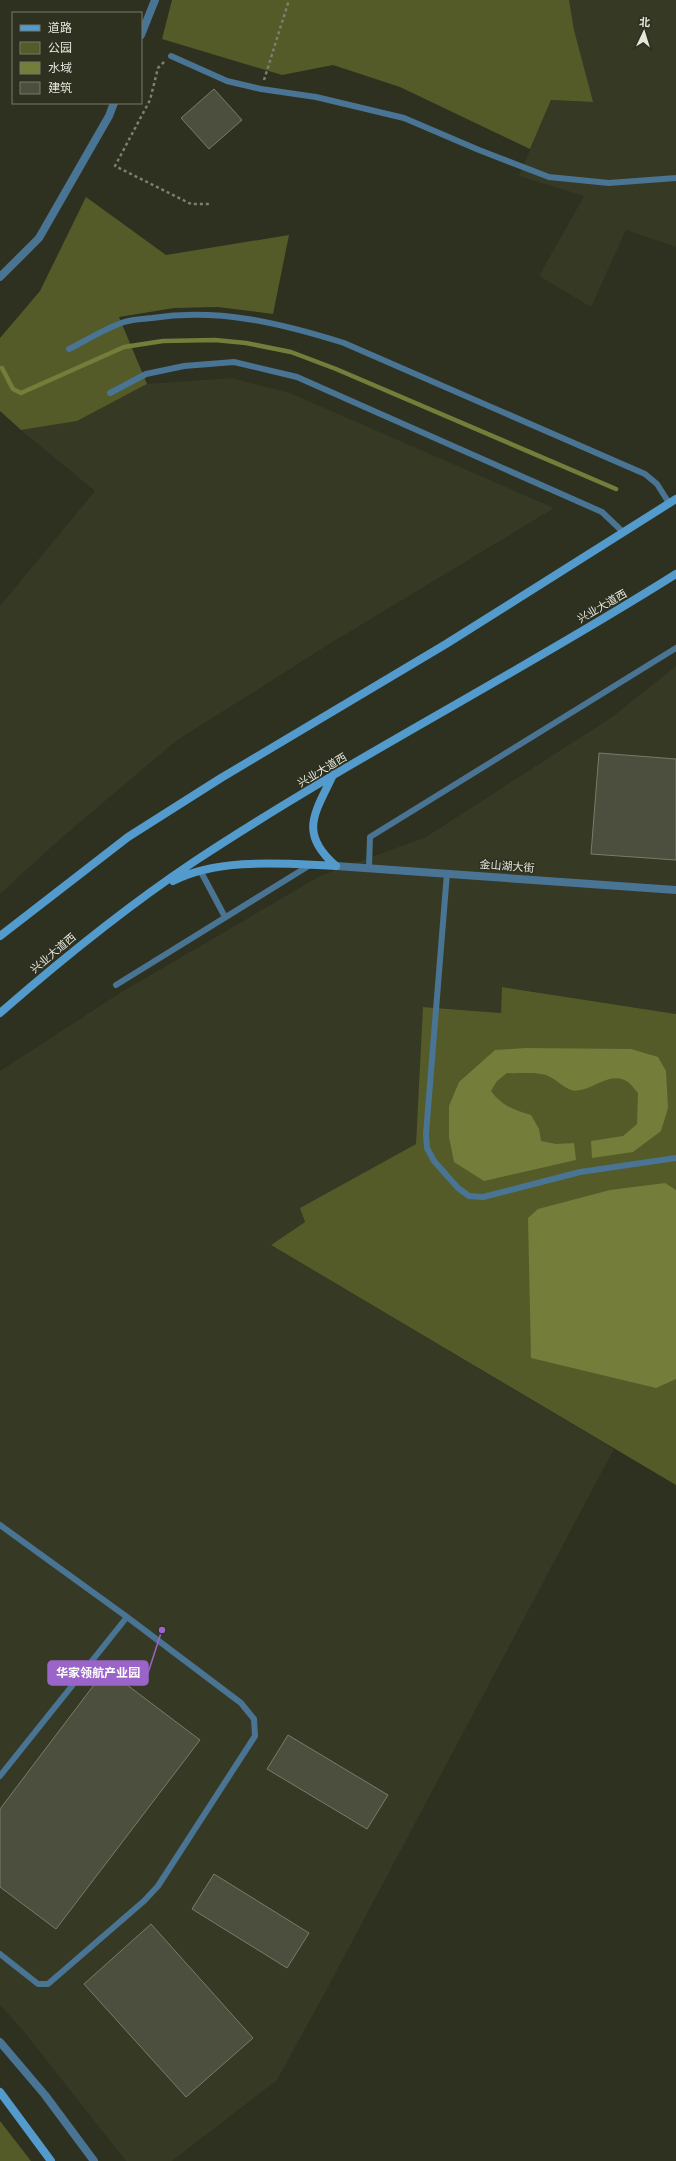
<svg xmlns="http://www.w3.org/2000/svg" width="676" height="2161" viewBox="0 0 676 2161" font-family="'Nunito Sans','Noto Sans SC',sans-serif">
<style>
.built{fill:#363923}
.green{fill:#545b28}
.water{fill:#747d39}
.lines{fill:none;stroke-linecap:round;stroke-linejoin:round}
.stream{stroke:#747d39;stroke-width:4.5}
.building{fill:#4c4f3e;stroke:#797c6a}
.path{stroke:#7d7f71;stroke-width:2.5;stroke-dasharray:3 3;stroke-linecap:butt}
.lane{stroke:#497494;stroke-width:6}
.street{stroke:#497494;stroke-width:8}
.secondary{stroke:#539bcd;stroke-width:8}
.labels{text-anchor:middle;stroke-width:3;stroke-linejoin:round;paint-order:stroke}
.street-label{font-size:11px;fill:#e5e7dd;stroke:#2e3020}
.leader{fill:none;stroke:#9b64c8;stroke-width:1.5}
.callout-dot{fill:#9b64c8;stroke:#2e3020;stroke-width:1.5}
.callout{fill:#9b64c8;stroke:#9b64c8;stroke-width:1.5}
.callout-label{font-size:12px;text-anchor:middle;font-weight:bold;fill:#fff}
</style>
<rect width="100%" height="100%" fill="#2e3020"/>
<path class="built" d="M 569,0 L 676,0 L 676,247 L 626,230 L 591,307 L 539,276 L 584,196 L 519,176 L 551,100 L 592,102 L 574,30 Z
M 232,378 L 290,393 L 554,508 L 331,643 L 176,741 L 59,840 L 0,894 L 0,606 L 95,491 L 21,430 L 77,421 L 147,384 Z
M 676,666 L 676,1014 L 503,987 L 501,1013 L 424,1007 L 416,1144 L 301,1208 L 305,1222 L 271,1245 L 614,1449 L 327,1989 L 277,2080 L 172,2161 L 126,2161 L 21,2028 L 0,2005 L 0,1071 L 120,993 L 320,876 L 426,837 L 612,717 Z"/>
<path class="green" d="M 172,0 L 569,0 L 574,30 L 593,102 L 551,100 L 530,149 L 400,87 L 333,65 L 282,75 L 162,39 Z
M 86,197 L 166,255 L 289,235 L 273,314 L 218,307 L 174,308 L 119,317 L 147,384 L 77,421 L 21,430 L 0,411 L 0,338 L 40,291 Z
M 502,987 L 676,1014 L 676,1485 L 271,1245 L 305,1222 L 300,1208 L 416,1144 L 423,1007 L 501,1013 Z
M 0,2121 L 31,2161 L 0,2161 Z"/>
<path class="water" d="M 525,1048 L 631,1049 L 658,1057 L 666,1071 L 668,1108 L 661,1131 L 633,1152 L 592,1158 L 591,1141 L 623,1136 L 637,1124 L 638,1093 C 635,1090 631,1084 628,1082 C 608,1069 589,1095 571,1090 C 563,1087 558,1081 550,1077 C 539,1071 520,1074 507,1073 L 497,1081 L 491,1091 C 502,1106 514,1110 531,1115 L 539,1129 L 541,1141 L 556,1144 L 574,1143 L 576,1160 L 484,1181 L 454,1162 L 449,1137 L 449,1106 L 459,1082 L 495,1050 Z
M 665,1183 L 676,1190 L 676,1379 L 656,1388 L 531,1358 L 528,1218 L 538,1209 L 610,1190 Z"/>
<g class="lines">
<path class="stream" d="M 2,368 L 13,389 L 21,393 L 124,347 L 163,341 L 215,340 L 246,343 L 291,352 L 336,369 L 616,489"/>
</g>
<path class="building" d="M 214,89 L 242,120 L 209,149 L 181,118 Z
M 599,753 L 676,759 L 676,860 L 591,854 Z
M 106,1669 L 200,1740 L 56,1929 L 0,1887 L 0,1809 Z
M 288,1735 L 388,1795 L 367,1829 L 267,1769 Z
M 214,1874 L 309,1933 L 287,1968 L 192,1909 Z
M 151,1924 L 253,2038 L 186,2097 L 84,1984 Z"/>
<g class="lines">
<path class="path" d="M 164,62 L 158,68 L 150,100 L 115,166 L 191,204 L 211,204
M 264,80 L 289,0"/>
<path class="lane" d="M 171,56 L 227,81 L 261,89 L 316,97 L 404,118 L 479,150 L 549,177 L 609,183 L 676,178
M 69,349 C 87,340 106,328 124,322 C 133,319 143,319 152,318 C 219,308 280,323 344,343 L 645,474 L 657,484 L 669,503
M 110,393 L 146,374 L 184,366 L 234,362 L 297,377 L 602,512 L 623,532
M 369,867 L 370,837 L 676,648
M 201,872 L 225,917
M 447,873 L 426,1134 L 427,1148 L 434,1161 L 458,1188 L 469,1196 L 483,1197 L 580,1172 L 676,1158
M 116,985 L 310,865
M 0,1525 L 127,1617 L 241,1703 L 254,1719 L 255,1736 L 158,1886 L 144,1901 L 48,1984 L 38,1984 L 0,1954
M 0,1776 L 127,1617"/>
<path class="street" d="M 141,35 L 155,0
M 0,277 L 39,238 L 109,116 L 114,103
M 336,866 L 676,890
M 0,2042 L 45,2095 L 94,2161"/>
<path class="secondary" d="M 333,775 C 315,813 298,833 336,866
M 173,881 C 220,857 285,864 336,866
M 0,936 L 128,837 L 221,778 L 446,644 L 676,499
M 0,1013 C 62,959 126,907 195,861 C 351,758 518,674 676,574
M 0,2092 L 51,2161"/>
</g>
<g class="labels">
<g class="street-label">
<text transform="translate(602 606) rotate(-30)" y="4">兴业大道西</text>
<text transform="translate(322 770) rotate(-31)" y="4">兴业大道西</text>
<text transform="translate(507 866) rotate(4)" y="4">金山湖大街</text>
<text transform="translate(53 953) rotate(-40)" y="4">兴业大道西</text>
</g>
</g>
<path class="leader" d="M162 1630L148 1673"/>
<circle class="callout-dot" cx="162" cy="1630" r="4"/>
<rect class="callout" x="48" y="1661" width="100" height="24" rx="4"/>
<g class="callout-label">
<text x="98" y="1677">华家领航产业园</text>
</g>
<rect x="12" y="12" width="130" height="92" fill="#2e3020" stroke="#77796c"/>
<rect x="20" y="25" width="20" height="6" fill="#539bcd" stroke="#77796c"/>
<text x="48" y="32" font-size="12" fill="#e5e7dd">道路</text>
<rect x="20" y="42" width="20" height="12" fill="#545b28" stroke="#77796c"/>
<text x="48" y="52" font-size="12" fill="#e5e7dd">公园</text>
<rect x="20" y="62" width="20" height="12" fill="#747d39" stroke="#77796c"/>
<text x="48" y="72" font-size="12" fill="#e5e7dd">水域</text>
<rect x="20" y="82" width="20" height="12" fill="#4c4f3e" stroke="#77796c"/>
<text x="48" y="92" font-size="12" fill="#e5e7dd">建筑</text>
<g transform="translate(644 32) rotate(4)" stroke="#2e3020" stroke-width="3" paint-order="stroke">
<path d="M0-3L7 15L0 10L-7 15Z" fill="#e5e7dd"/>
<text y="-6" font-size="11" font-weight="bold" text-anchor="middle" fill="#e5e7dd">北</text>
</g>
</svg>
